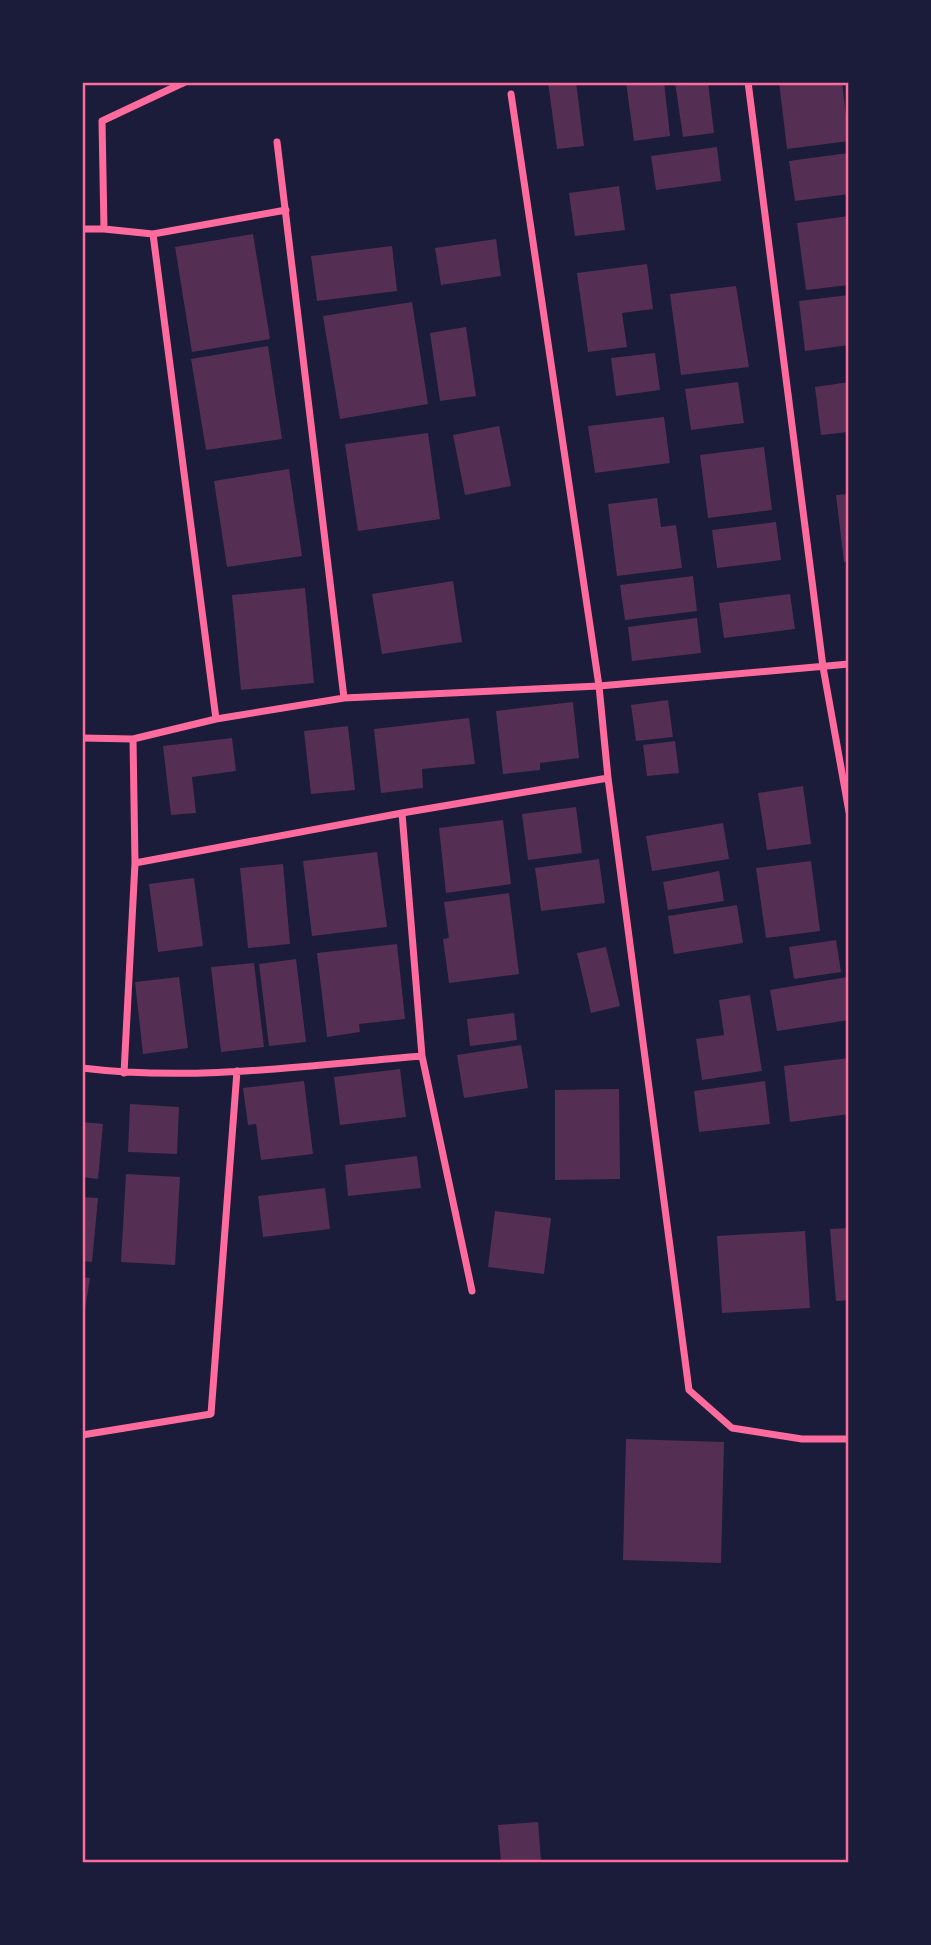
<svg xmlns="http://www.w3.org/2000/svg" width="931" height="1945" viewBox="0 0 931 1945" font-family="'Playfair Display',serif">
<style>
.building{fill:#542f53}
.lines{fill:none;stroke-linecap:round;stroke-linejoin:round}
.minor{stroke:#ff6b9d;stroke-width:7}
.neatline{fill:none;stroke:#ff6b9d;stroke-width:2.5}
</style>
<rect width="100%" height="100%" fill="#1b1b3a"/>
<path class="building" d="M 548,82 L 576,82 L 584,146 L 557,149 Z
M 626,82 L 664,82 L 670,136 L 634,141 Z
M 675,82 L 708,82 L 714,133 L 683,137 Z
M 779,82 L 842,82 L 849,141 L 787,149 Z
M 717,147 L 721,181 L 656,190 L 651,156 Z
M 848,153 L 849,194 L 795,201 L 789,161 Z
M 619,186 L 625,230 L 575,236 L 569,193 Z
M 849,216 L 849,285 L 806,290 L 797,223 Z
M 253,234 L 270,339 L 192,352 L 175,247 Z
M 496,239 L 501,276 L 441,285 L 435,248 Z
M 392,246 L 397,291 L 317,301 L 311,256 Z
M 647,264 L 653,309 L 622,313 L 627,347 L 588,352 L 577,273 Z
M 736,286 L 749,367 L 681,375 L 670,294 Z
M 849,295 L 849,345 L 805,351 L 799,301 Z
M 412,302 L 428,404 L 340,419 L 323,316 Z
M 466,327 L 476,396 L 440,401 L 430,333 Z
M 268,346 L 282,439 L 206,450 L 191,359 Z
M 655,353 L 660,390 L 616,396 L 611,358 Z
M 738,382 L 744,423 L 691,430 L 685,389 Z
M 849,382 L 849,432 L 821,435 L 815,387 Z
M 664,417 L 670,463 L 595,473 L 588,426 Z
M 499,426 L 511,486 L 465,495 L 453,435 Z
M 428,433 L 440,519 L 358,531 L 345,444 Z
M 764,447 L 772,510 L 708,518 L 700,455 Z
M 289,469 L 302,556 L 227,567 L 214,481 Z
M 849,494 L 849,561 L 844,562 L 836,495 Z
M 657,498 L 661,527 L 676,525 L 682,568 L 617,576 L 608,504 Z
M 776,522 L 781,560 L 717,568 L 712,530 Z
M 693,576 L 697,611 L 625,620 L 620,585 Z
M 453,581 L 462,642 L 382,654 L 372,594 Z
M 305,588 L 314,683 L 241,690 L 232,595 Z
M 790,594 L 795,629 L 724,638 L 719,603 Z
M 697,618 L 701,653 L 632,661 L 628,627 Z
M 668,700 L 673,737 L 636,741 L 631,705 Z
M 573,702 L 579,758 L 540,763 L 540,770 L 503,774 L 496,711 Z
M 469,718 L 475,764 L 422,769 L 423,788 L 381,793 L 374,729 Z
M 348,726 L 355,790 L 311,794 L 304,731 Z
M 232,738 L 236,771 L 192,777 L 196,813 L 171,815 L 163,746 Z
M 675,741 L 679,773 L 647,776 L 643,745 Z
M 803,786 L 811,844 L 767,850 L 758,793 Z
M 576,807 L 582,853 L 528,860 L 522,814 Z
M 503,820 L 511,884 L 446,893 L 439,828 Z
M 723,823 L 729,859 L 652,871 L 646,836 Z
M 377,852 L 387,927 L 312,936 L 303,861 Z
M 599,859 L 605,903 L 541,911 L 535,868 Z
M 811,861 L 820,931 L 766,938 L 756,868 Z
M 283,864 L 290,944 L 248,948 L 240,868 Z
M 719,871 L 724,901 L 668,910 L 663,882 Z
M 194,878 L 203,946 L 158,952 L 149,884 Z
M 509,893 L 519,974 L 449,983 L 443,939 L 449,938 L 444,902 Z
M 737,905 L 743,943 L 674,954 L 668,916 Z
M 836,940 L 841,972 L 794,979 L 789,947 Z
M 397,944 L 405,1019 L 359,1024 L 360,1032 L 327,1037 L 317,953 Z
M 606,947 L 620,1006 L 591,1013 L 577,953 Z
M 296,959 L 306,1042 L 269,1046 L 259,964 Z
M 254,963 L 264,1047 L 221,1052 L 211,967 Z
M 179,977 L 188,1048 L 143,1054 L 135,982 Z
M 847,977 L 849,990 L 849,1020 L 777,1031 L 770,990 Z
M 750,995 L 762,1071 L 702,1080 L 696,1039 L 724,1035 L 719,1000 Z
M 514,1013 L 517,1040 L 470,1046 L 467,1019 Z
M 521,1045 L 528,1088 L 464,1098 L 457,1055 Z
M 849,1058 L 849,1114 L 790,1122 L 784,1066 Z
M 400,1069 L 406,1117 L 340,1125 L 334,1077 Z
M 304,1081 L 313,1154 L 261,1160 L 256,1124 L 248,1125 L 243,1088 Z
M 765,1081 L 770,1124 L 699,1132 L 694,1091 Z
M 619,1089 L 620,1179 L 555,1180 L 555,1090 Z
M 130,1104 L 179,1107 L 177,1154 L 128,1152 Z
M 82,1122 L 103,1124 L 98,1179 L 82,1177 Z
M 417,1156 L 421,1188 L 348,1196 L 345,1165 Z
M 126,1174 L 180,1177 L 175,1265 L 121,1262 Z
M 325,1188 L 330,1229 L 263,1237 L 258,1196 Z
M 82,1197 L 98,1198 L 92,1262 L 82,1261 Z
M 495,1211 L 551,1218 L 544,1274 L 488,1267 Z
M 849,1228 L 849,1300 L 836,1301 L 830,1229 Z
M 805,1231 L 810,1308 L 722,1313 L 717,1236 Z
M 82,1277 L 90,1278 L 84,1316 L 82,1316 Z
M 626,1439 L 724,1442 L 721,1563 L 623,1560 Z
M 538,1822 L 541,1861 L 501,1863 L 498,1825 Z"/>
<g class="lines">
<path class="minor" d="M 748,82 L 823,667 L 849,812
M 511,94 L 599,686 L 608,778 L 689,1390 L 732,1428 L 802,1439 L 849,1439
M 277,142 L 344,698
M 82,229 L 104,229 L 153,234 L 286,210
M 104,229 L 102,121 L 185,82
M 153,234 L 216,719
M 82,738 L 133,739 L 216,719 L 344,698 L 599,686 L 849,664
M 402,813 L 422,1056 L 472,1291
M 135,863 L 402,813 L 608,778
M 82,1068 C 195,1082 309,1065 422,1056
M 124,1073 L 135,863 L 133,739
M 82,1435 L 211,1414 L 237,1071"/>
</g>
<rect width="931" height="1945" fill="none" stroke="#1b1b3a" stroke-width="168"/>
<rect x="84" y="84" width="763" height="1777" class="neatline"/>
</svg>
